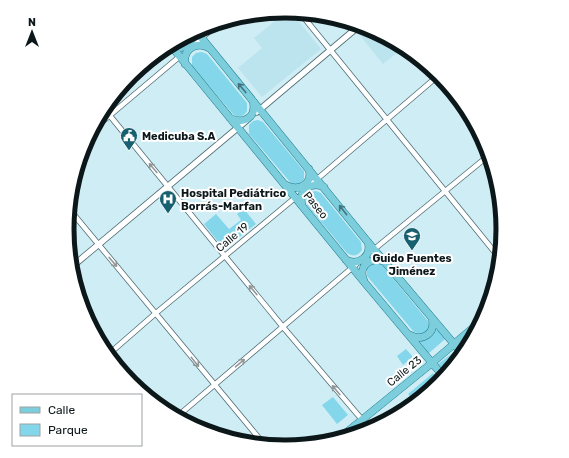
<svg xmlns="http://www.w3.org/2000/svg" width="569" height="458" viewBox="0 0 569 458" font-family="Rubik,sans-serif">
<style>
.built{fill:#bce4ee}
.green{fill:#84d7ea}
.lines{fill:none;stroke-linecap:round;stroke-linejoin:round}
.minor-casing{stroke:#506b72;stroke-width:6}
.tertiary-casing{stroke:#506b72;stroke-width:7}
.primary-casing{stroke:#1c788a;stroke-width:8}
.minor{stroke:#fff;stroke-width:4.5}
.tertiary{stroke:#fff;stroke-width:5.5}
.primary{stroke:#7ccedd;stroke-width:7}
.oneway{stroke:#44727c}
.oneway2{stroke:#929798}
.labels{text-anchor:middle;stroke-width:4;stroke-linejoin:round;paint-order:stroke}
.poi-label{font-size:11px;font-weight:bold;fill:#0c171a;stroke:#fff;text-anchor:start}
.street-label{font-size:11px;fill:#0c171a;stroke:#fff}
.rim{fill:none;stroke:#0c171a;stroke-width:5}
</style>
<rect width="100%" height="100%" fill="#cfedf5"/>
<path class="built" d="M 287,11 L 291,12 L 321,49 L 262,97 L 238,68 L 262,48 L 254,38 Z
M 364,27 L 368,28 L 401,50 L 383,64 L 357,32 Z"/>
<path class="green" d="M 202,52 L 207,54 L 247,103 L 247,111 C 244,117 238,118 233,114 L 192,66 L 192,57 L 196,53 Z
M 258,120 L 263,122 L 304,171 L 304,179 C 301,184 295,186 290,182 L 249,134 L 249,125 L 253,121 Z
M 316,191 L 321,193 L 361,242 L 362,250 C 358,256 353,257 347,253 L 307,205 L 306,196 L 311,192 Z
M 244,209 L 256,224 L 224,249 L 204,224 L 216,214 L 229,229 L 241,220 L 237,214 Z
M 376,262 L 381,264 L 428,321 C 431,327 428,331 422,334 L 414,332 L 367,276 L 367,267 Z
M 437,329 L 445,338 L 444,340 L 429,353 L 427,352 L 420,342 L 425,340 Z
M 406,349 L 413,357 L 403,365 L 397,356 Z
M 454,352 L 457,355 L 445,374 L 438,364 Z
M 433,373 L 440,382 L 438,383 L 413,400 L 408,394 Z
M 333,397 L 348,415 L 337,424 L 322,405 Z"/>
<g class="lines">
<defs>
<path id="minor" d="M 301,14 L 497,255
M 192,46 L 218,24
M 106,111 L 283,327 L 370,429
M 96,127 L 179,57
M 309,186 L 439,75
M 70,210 L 263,443
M 372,251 L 488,156
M 110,353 L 156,313 L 296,197
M 179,415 L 360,261"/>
<path id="tertiary" d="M 257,112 L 359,26
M 74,265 L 247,120"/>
<path id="primary" d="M 196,31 L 367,241 L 460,351
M 173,46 C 184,51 194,44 194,32
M 172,47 L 365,283 L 443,376
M 185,64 C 183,49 196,41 209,48
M 230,118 C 244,125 257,117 253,101
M 286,185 C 299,192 313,184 309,169
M 302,205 C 298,190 312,181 324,187
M 346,260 C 359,266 372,256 368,242
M 364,281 C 357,266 372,255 385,262
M 410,335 C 423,342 436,333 432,318
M 342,436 L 427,367 L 480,322"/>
</defs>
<use href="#minor" class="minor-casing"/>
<use href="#tertiary" class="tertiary-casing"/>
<use href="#primary" class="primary-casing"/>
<use href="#minor" class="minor"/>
<use href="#tertiary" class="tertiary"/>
<use href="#primary" class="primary"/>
</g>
<defs><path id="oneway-shaft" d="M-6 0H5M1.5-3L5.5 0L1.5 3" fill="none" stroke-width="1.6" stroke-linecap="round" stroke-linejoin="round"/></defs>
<g class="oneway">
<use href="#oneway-shaft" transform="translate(242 88) rotate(-130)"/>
<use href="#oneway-shaft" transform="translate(343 210) rotate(-128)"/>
</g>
<g class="oneway2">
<use href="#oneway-shaft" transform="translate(153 168) rotate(-130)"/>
<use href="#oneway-shaft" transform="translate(113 262) rotate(50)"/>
<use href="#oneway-shaft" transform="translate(253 290) rotate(-130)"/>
<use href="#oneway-shaft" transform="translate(195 362) rotate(51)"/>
<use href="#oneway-shaft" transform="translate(240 363) rotate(-40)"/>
<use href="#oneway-shaft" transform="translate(336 390) rotate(-130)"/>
</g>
<defs>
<symbol id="civic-pin" viewBox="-11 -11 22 30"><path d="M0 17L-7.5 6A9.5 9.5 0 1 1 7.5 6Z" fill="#17606f" stroke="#fff"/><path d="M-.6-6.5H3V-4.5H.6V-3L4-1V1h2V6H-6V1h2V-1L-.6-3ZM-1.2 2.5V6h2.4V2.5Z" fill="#fff"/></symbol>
<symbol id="hospital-pin" viewBox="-11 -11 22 30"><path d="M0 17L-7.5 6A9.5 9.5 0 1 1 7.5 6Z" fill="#17606f" stroke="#fff"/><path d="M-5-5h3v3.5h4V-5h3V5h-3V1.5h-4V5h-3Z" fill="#fff"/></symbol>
<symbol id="school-pin" viewBox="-11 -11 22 30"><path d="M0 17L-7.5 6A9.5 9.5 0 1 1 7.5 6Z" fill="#17606f" stroke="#fff"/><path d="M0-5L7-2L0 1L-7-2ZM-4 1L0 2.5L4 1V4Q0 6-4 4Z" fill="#fff"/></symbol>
</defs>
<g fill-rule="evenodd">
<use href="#civic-pin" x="119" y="126" width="20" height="27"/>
<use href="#hospital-pin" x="158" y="189" width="20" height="27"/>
<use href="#school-pin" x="402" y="226" width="20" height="27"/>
</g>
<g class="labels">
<g class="poi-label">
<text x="142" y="140">Medicuba S.A</text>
<text x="181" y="197">Hospital Pediátrico<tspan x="181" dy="13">Borrás-Marfan</tspan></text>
<text x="412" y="262" text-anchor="middle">Guido Fuentes<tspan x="412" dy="13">Jiménez</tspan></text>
</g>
<g class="street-label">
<text transform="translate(316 205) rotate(51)" y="4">Paseo</text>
<text transform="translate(232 237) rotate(-40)" y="4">Calle 19</text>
<text transform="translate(404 371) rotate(-39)" y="4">Calle 23</text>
</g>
</g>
<path d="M0 0H569V458H0ZM74 229a211 211 0 1 1 422 0a211 211 0 1 1-422 0Z" fill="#fff" fill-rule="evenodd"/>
<path class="rim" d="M74 229a211 211 0 1 1 422 0a211 211 0 1 1-422 0Z"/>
<rect x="12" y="394" width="130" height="52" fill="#ffffff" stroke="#9ea2a3"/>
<rect x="20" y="407" width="20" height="6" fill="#7ccedd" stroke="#9ea2a3"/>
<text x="48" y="414" font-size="12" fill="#0c171a">Calle</text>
<rect x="20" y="424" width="20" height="12" fill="#84d7ea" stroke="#9ea2a3"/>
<text x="48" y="434" font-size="12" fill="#0c171a">Parque</text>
<g transform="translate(32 32)" stroke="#ffffff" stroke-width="3" paint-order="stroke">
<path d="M0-3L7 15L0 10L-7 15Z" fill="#0c171a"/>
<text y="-6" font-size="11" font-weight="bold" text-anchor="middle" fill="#0c171a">N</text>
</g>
</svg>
